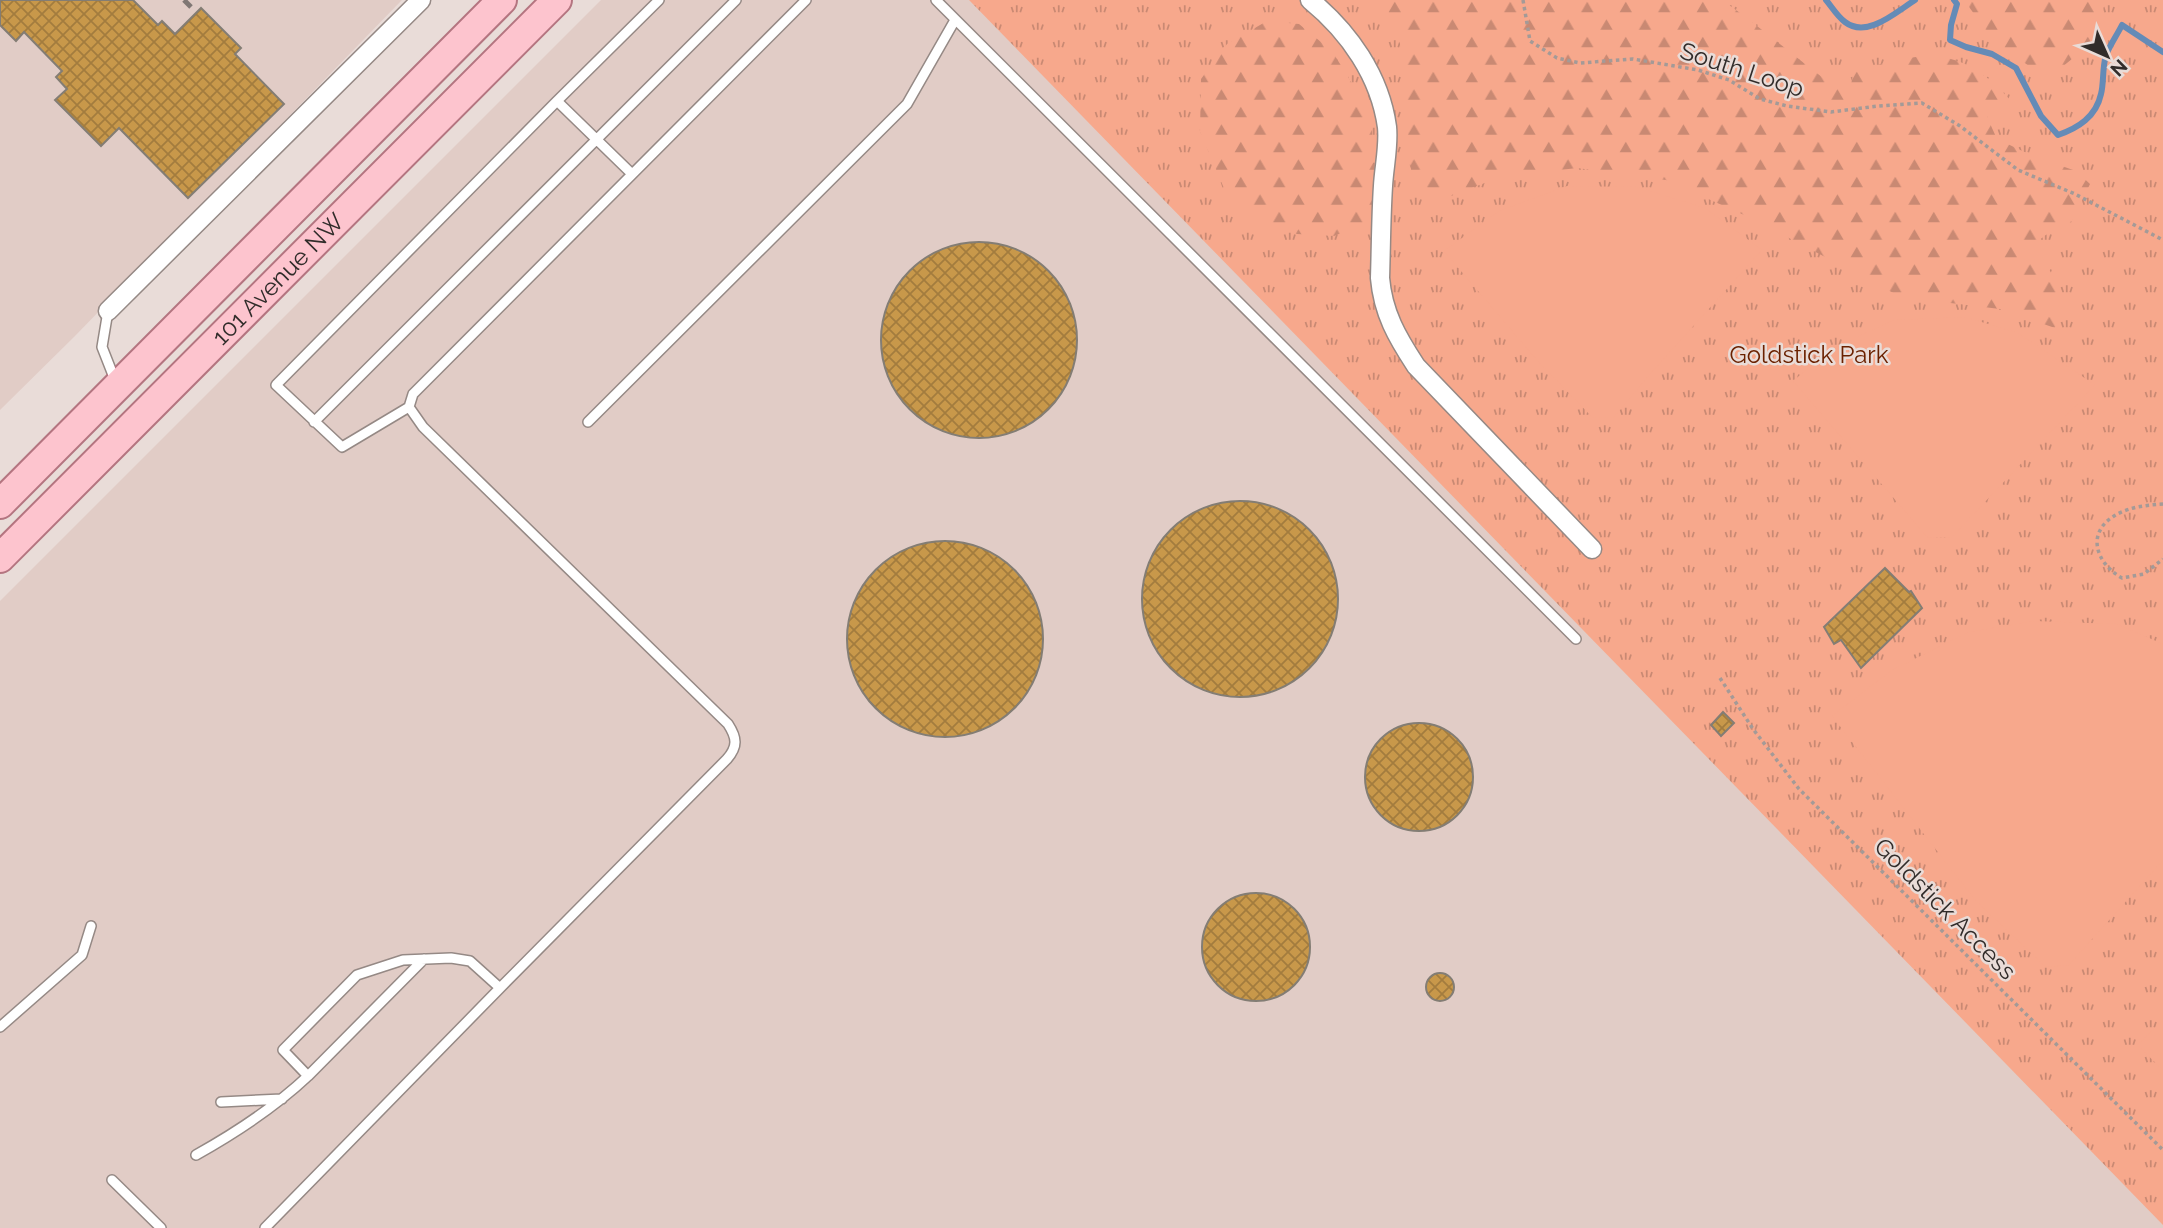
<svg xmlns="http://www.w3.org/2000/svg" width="2163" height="1228" viewBox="0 0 2163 1228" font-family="Raleway,sans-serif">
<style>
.built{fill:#e1ccc6}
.grass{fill:url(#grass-tufts)}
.forest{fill:url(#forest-firs)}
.pitch{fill:#f7a88c}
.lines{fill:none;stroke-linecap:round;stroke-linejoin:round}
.stream{stroke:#648bb7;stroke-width:6}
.building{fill:url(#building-cross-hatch);stroke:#837d74;stroke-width:2}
.lane-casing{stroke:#958985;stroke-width:12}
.street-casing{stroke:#958985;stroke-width:21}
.primary-casing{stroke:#b47580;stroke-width:32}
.path{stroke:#a49a97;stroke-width:3.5;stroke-dasharray:3.5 3.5;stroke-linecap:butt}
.lane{stroke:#fff;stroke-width:9}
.street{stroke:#fff;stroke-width:18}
.primary{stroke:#fdc4ce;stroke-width:28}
.rail{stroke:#807774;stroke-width:5;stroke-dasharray:12 12;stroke-linecap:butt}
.labels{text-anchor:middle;stroke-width:5;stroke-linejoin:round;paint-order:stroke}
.street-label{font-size:24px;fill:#312c2a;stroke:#e9dcd8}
.park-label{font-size:24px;fill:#6b2100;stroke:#e9dcd8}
</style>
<defs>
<pattern id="grass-tufts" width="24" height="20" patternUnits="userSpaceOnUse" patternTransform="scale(1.75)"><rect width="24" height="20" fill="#f7a88c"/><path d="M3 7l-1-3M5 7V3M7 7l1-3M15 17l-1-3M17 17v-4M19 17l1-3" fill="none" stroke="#c98973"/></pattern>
<pattern id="forest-firs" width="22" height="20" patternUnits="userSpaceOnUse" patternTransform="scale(1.75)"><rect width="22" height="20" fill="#f7a88c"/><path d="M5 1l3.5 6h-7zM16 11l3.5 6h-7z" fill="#c98973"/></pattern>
<pattern id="building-cross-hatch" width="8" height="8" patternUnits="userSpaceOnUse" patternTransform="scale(1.75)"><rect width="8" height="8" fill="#c8984a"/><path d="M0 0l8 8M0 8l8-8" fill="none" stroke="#a37c3e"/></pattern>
</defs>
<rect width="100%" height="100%" fill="#e9dcd8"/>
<path class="built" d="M 0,0 L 402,0 L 75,336 L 0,410 Z
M 601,0 L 975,0 L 2163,1222 L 2163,1228 L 0,1228 L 0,601 Z"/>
<path class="grass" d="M 969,0 L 2163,0 L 2163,1225 Z"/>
<path class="forest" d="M 1374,0 L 1722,0 C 1765,30 1805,66 1848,96 L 1854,72 C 1924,50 1961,43 2014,104 L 1987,117 L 1997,139 L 2033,156 L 2076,171 L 2090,184 L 2072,221 L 2044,236 L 2031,248 L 2042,257 L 2065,297 L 2055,328 L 2000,309 L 1901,297 L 1753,219 L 1666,180 L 1577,168 L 1500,177 L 1446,198 L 1415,181 L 1408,157 L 1407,63 L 1388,11 Z
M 1964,0 L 2105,0 L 2098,38 L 2062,67 L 2029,66 L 1993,40 Z
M 1267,21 L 1299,24 L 1332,51 L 1366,106 L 1372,124 L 1374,201 L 1365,223 L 1334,236 L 1297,234 L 1263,223 L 1226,193 L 1200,132 L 1201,79 L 1227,44 Z"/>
<path class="pitch" d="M 1567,186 L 1637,187 L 1705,208 L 1762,250 L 1650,374 L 1614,417 L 1593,418 L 1536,359 L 1444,251 L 1499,211 Z
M 1965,317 L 2018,333 L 2095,385 L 1952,537 L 1928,538 L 1793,381 L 1831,349 L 1894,320 Z
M 2034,621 L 2117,624 L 2163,644 L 2163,860 L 2069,965 L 2046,967 L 1976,901 L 1832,716 L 1892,670 L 1969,632 Z
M 2163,1020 L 2163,1070 L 2137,1045 Z"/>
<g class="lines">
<path class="stream" d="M 1826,0 C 1832,7 1837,16 1845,22 C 1867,39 1896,12 1915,0
M 1954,0 L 1957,4 L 1951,25 L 1950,40 L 1966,47 L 1992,54 L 2016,68 L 2041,116 L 2058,135 C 2078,128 2096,117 2101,94 C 2104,83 2102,69 2106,55 C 2110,45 2117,35 2122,25 L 2163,52"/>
</g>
<path class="building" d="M 0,0 L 133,0 L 158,25 L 162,21 L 175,34 L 201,8 L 241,48 L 235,54 L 284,104 L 188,198 L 119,128 L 101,146 L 55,100 L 67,89 L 56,77 L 62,71 L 24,32 L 16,41 L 0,25 Z
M881 340a98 98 0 1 1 196 0a98 98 0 1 1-196 0Z
M1142 599a98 98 0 1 1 196 0a98 98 0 1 1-196 0Z
M847 639a98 98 0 1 1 196 0a98 98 0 1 1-196 0Z
M 1885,568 L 1909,592 L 1911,591 L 1922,608 L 1861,668 L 1841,640 L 1834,644 L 1824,627 Z
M 1723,712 L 1734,723 L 1721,736 L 1711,725 Z
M1365 777a54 54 0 1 1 108 0a54 54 0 1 1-108 0Z
M1202 947a54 54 0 1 1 108 0a54 54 0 1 1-108 0Z
M1426 987a14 14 0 1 1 28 0a14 14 0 1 1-28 0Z"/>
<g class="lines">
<defs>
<path id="lane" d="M 936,0 L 1576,639
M 557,101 L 659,0
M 108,311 L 102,347 L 115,380
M 409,407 L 342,447 L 276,385 L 557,101 L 632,174
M 314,422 L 736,0
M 588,422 L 907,104 L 955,20
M 500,988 L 727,759 C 738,746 737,738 728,724 L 423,427 L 409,407 L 413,394 L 806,0
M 0,1027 L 82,955 L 91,926
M 221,1102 L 282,1099
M 196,1155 C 237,1132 274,1108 308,1076
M 112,1180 L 161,1228
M 265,1228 L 500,988 L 470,961 L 451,958 L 403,960 L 357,975 L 283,1050 L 308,1076 L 424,959"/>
<path id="street" d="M 1310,0 C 1349,32 1380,76 1387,127 C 1389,146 1384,167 1383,186 C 1381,217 1381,247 1380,278 C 1383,313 1397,337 1416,366 L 1592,549
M 108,311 L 421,0"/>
<g id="primary">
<path d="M 0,504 L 502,0"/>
<path id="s1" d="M 0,558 L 557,0"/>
</g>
</defs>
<use href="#lane" class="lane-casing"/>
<use href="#street" class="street-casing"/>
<use href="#primary" class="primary-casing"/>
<path class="path" d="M 1523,0 L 1530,41 L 1557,58 L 1580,63 L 1633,59 L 1698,70 L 1729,80 L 1760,99 L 1787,106 L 1831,112 L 1878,106 L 1922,103 L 1960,126 L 2018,170 L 2075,194 L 2163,240
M 2163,504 C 2147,505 2128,507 2114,516 C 2085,534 2097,564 2122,578 L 2144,574 L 2163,559
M 1720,678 L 1753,729 L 1799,789 L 2163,1150"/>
<use href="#lane" class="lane"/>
<use href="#street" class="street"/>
<use href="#primary" class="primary"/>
<path class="rail" d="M 184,0 L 191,7"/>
</g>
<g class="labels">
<g class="street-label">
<text transform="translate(1742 70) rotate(18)" y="8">South Loop</text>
<text dy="8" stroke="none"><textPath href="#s1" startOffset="394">101 Avenue NW</textPath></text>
<text transform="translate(1945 909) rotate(45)" y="8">Goldstick Access</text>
</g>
<g class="park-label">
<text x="1809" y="363">Goldstick Park</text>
</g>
</g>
<g transform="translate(2107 56) rotate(135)" stroke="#e9dcd8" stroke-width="5" paint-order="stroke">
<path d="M0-5L12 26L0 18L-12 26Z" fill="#312c2a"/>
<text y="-10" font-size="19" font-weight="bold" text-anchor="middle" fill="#312c2a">N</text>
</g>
</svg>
